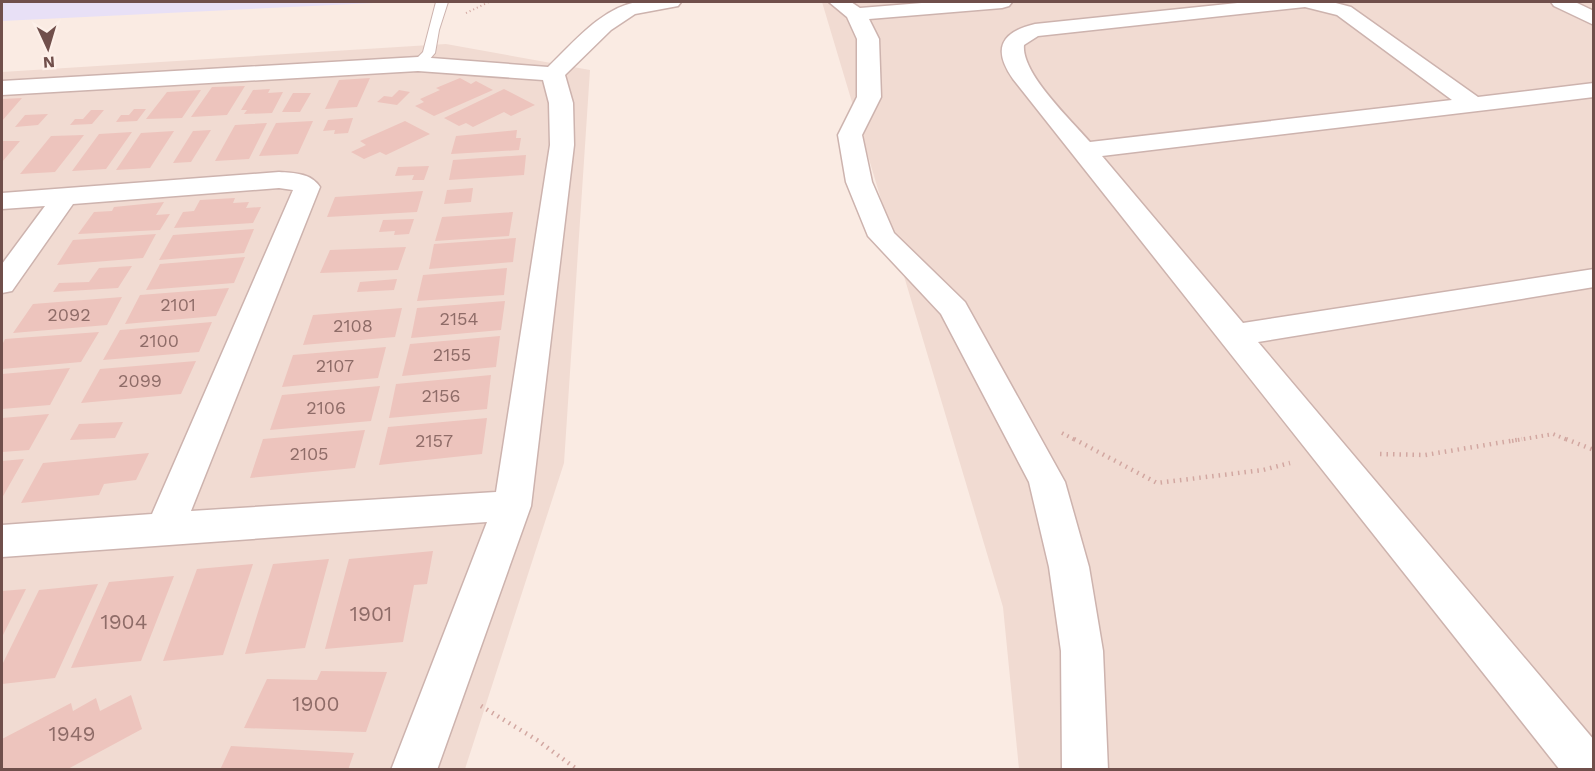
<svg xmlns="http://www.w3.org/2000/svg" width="1595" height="771" viewBox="0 0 1595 771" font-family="'Work Sans',sans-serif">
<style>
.residential{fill:#f1dbd2}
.education{fill:#e8e0f6}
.building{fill:#edc4bd}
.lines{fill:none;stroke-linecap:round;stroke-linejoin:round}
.lane-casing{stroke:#cdb3ae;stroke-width:2}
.street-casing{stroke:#cdb3ae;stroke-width:3}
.path-far2{stroke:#d2a7a1;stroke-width:2;stroke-dasharray:1 3;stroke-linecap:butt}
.path-far1{stroke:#d2a7a1;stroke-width:4;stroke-dasharray:1.5 4.5;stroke-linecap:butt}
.path{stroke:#d2a7a1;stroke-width:4.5;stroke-dasharray:1.5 5;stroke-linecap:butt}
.lane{fill:#fff;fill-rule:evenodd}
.street{fill:#fff;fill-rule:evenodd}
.labels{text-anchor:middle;stroke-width:5;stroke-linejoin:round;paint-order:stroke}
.number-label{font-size:18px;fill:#8f6c68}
.near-number-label{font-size:21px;fill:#8f6c68}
</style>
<rect width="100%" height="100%" fill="#faebe3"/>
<path class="residential" d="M 822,2 L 1593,2 L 1593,769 L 1019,769 L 1003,607 Z
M 446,44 L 590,70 L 564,463 L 465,769 L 2,770 L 2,72 Z"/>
<path class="education" d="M 2,2 L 395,2 L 2,21 Z"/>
<path class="building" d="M 370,78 L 357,107 L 325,109 L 339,80 Z
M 460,78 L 471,84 L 476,81 L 493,90 L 434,116 L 415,106 L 424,102 L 420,99 L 440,90 L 436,88 Z
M 245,86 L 227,115 L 191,117 L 212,87 Z
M 270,89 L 268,93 L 283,92 L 272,113 L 244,114 L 247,110 L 241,110 L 253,90 Z
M 504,89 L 535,105 L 511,116 L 504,112 L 473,127 L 466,123 L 459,126 L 444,118 Z
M 201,90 L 182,118 L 146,119 L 167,92 Z
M 399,90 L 410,92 L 397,105 L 377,102 L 384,96 L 392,97 Z
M 293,93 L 311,93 L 300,112 L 282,112 Z
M 22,98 L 2,121 L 2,99 Z
M 134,109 L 146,109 L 137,121 L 116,122 L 121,115 L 129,115 Z
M 91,110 L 104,110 L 92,124 L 70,125 L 75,119 L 83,119 Z
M 48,114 L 38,125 L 15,127 L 25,115 Z
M 353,118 L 348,133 L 334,134 L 335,130 L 323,131 L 328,120 Z
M 313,121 L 298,154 L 259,156 L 276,123 Z
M 405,121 L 430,134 L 386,155 L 380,152 L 364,159 L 351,152 L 366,145 L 360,141 Z
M 267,123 L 249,159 L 215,161 L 235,125 Z
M 211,130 L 191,162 L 173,163 L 193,131 Z
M 517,130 L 516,138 L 521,138 L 519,150 L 451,154 L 456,136 Z
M 174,131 L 150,168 L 116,170 L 141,133 Z
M 132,132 L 106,169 L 72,171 L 99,134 Z
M 84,135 L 55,172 L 20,174 L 51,136 Z
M 2,141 L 20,141 L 2,162 Z
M 526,155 L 524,175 L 449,180 L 453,160 Z
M 429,166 L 424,180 L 412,180 L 414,175 L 395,176 L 398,167 Z
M 473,188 L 471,202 L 444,204 L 447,190 Z
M 423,191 L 417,212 L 327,217 L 335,197 Z
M 235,198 L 233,203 L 249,202 L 246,208 L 261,207 L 253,223 L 174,228 L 183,212 L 194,211 L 200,200 Z
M 164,202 L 156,215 L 170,214 L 160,230 L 78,234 L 94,212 L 112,211 L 114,207 Z
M 513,212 L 509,236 L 435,241 L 442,217 Z
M 414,219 L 409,234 L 394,235 L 395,231 L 379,232 L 383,220 Z
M 254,229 L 244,253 L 159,260 L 173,235 Z
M 156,234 L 143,258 L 57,265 L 73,240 Z
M 516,238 L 513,262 L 429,269 L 434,244 Z
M 406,247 L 398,270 L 320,273 L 330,250 Z
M 245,257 L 234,283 L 146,290 L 160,264 Z
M 132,266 L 118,288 L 53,292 L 59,283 L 89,282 L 99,268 Z
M 507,268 L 504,295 L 417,301 L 423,275 Z
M 397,279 L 394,290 L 357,292 L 360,282 Z
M 229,288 L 216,316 L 125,324 L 140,295 Z
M 122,297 L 107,325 L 13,333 L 33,304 Z
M 505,301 L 501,330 L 411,338 L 417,308 Z
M 402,308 L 395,337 L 303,345 L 313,315 Z
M 212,322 L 199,352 L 103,360 L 120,330 Z
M 99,332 L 81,362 L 2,369 L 2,345 L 5,339 Z
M 500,336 L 496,367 L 402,376 L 410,344 Z
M 386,347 L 378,378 L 282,387 L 293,355 Z
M 196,361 L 181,394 L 81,403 L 100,369 Z
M 70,368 L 50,405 L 2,409 L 2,374 Z
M 491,375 L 487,409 L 389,418 L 396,384 Z
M 380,386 L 371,421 L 270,430 L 282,395 Z
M 49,414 L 29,450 L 2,452 L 2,418 Z
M 487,418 L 482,454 L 379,465 L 388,427 Z
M 123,422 L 115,438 L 70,440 L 79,424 Z
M 365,430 L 355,468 L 250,478 L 263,439 Z
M 149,453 L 136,480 L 104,484 L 99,495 L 21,503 L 43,463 Z
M 24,459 L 2,498 L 2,461 Z
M 433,551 L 427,584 L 414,585 L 403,642 L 325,649 L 349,559 Z
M 329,559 L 305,648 L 245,654 L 273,564 Z
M 253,564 L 223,655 L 163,661 L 197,569 Z
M 174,576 L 141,661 L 71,668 L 109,582 Z
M 98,584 L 55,678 L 2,684 L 2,665 L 39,590 Z
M 26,589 L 2,637 L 2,591 Z
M 321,671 L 387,672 L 366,732 L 244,728 L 267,679 L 317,680 Z
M 131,695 L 142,729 L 66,770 L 2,770 L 2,739 L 71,703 L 73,711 L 96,698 L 100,711 Z
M 231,746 L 354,753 L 348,770 L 220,770 Z"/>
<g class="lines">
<defs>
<path id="lane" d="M 436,2 L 448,2 L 439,30 L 435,53 L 423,67 L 413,67 L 411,64 L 423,52 Z"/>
<path id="street" d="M 638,2 L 681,2 L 678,6 L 635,14 L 611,30 L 565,75 L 573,103 L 574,145 L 531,506 L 437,770 L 391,770 L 487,522 L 2,557 L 2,525 L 152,514 L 293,190 L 279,188 L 73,204 L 12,291 L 2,293 L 2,264 L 45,206 L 2,209 L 2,193 L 279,172 C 294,173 311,173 320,187 L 191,511 L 496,492 L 550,145 L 549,103 L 543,80 L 418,71 L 2,95 L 2,81 L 418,57 L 548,67 C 573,43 602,7 638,2 Z
M 829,2 L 851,2 L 860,8 L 934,2 L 1012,2 L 1009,6 L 1002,8 L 869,19 L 879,39 L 881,97 L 862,135 L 872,182 L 894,233 L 965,302 L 1065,482 L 1089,567 L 1103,651 L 1108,770 L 1062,770 L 1061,651 L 1049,567 L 1029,482 L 941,314 L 868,236 L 846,182 L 838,135 L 857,97 L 857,39 L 847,17 Z
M 1247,2 L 1332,2 L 1351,7 L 1478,97 L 1594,83 L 1594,97 L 1102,156 L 1243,323 L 1594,269 L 1594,287 L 1258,342 L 1594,740 L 1594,770 L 1560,770 L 1013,79 C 992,49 1001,32 1035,24 ZM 1305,7 L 1337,15 L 1452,100 L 1090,142 C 1071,120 1021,73 1024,45 L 1038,36 Z
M 1551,2 L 1575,2 L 1594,11 L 1594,25 L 1554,6 Z"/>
</defs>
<use href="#lane" class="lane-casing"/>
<use href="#street" class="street-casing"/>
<path class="path-far2" d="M 466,13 L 489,2"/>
<path class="path-far1" d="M 1062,433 L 1077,441
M 1512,441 L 1553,434 L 1570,441"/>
<path class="path" d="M 1074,439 L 1157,483 L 1263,470 L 1290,463
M 1566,439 L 1594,450
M 1380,454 L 1425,455 L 1522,439
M 481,706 L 537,740 L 578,770"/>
<use href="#lane" class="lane"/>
<use href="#street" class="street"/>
</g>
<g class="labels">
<g class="number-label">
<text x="178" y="311">2101</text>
<text x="69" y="321">2092</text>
<text x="459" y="325">2154</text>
<text x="353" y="332">2108</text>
<text x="159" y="347">2100</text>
<text x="452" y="361">2155</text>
<text x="335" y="372">2107</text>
<text x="140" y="387">2099</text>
<text x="441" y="402">2156</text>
<text x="326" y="414">2106</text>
<text x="434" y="447">2157</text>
<text x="309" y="460">2105</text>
</g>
<g class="near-number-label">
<text x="371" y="621">1901</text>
<text x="124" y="629">1904</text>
<text x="316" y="711">1900</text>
<text x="72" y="741">1949</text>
</g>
</g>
<rect width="1595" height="771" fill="none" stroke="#704f4b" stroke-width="6"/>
<g transform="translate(48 48) rotate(176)" stroke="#fdf0e9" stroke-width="4.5" paint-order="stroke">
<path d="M0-4.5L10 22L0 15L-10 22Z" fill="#704f4b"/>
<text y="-9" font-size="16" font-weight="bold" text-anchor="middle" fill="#704f4b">N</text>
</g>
</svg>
